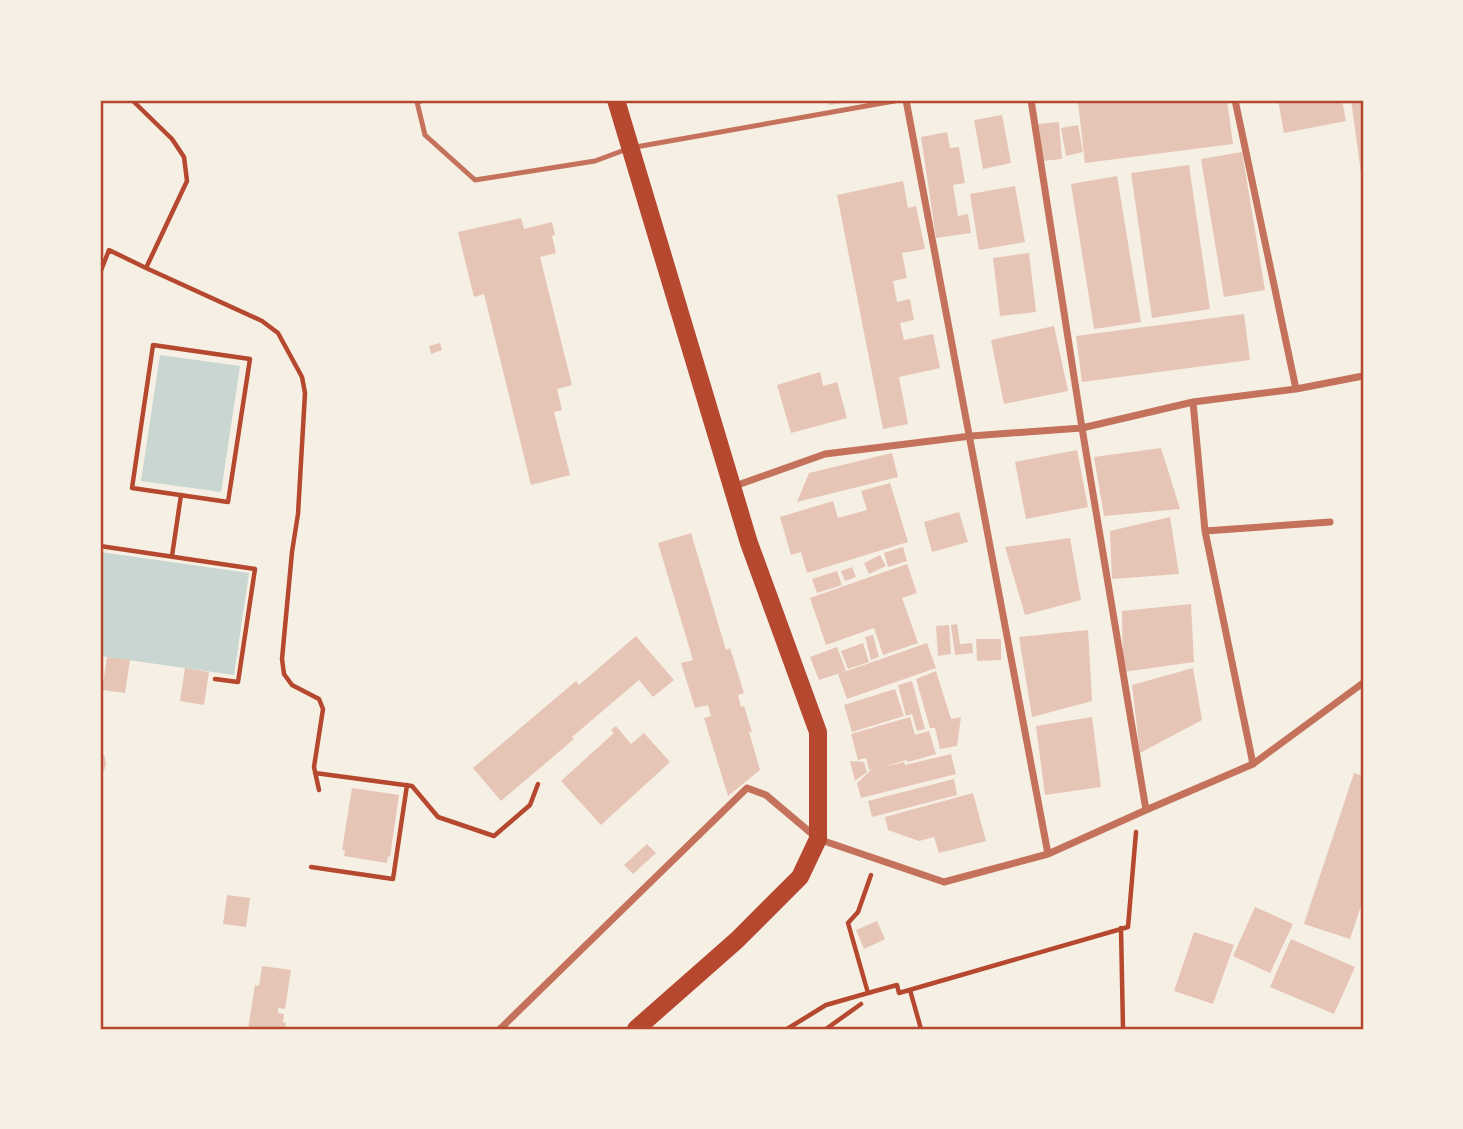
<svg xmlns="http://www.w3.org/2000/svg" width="1463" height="1129" viewBox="0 0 1463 1129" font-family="'DejaVu Sans',sans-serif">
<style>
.water{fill:#c9d6d2}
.building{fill:#e6c5b7}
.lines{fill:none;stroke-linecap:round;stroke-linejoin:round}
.path{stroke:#b5482f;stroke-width:4.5}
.service{stroke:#c5725c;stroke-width:5}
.minor{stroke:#c5725c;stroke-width:7}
.primary{stroke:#b5482f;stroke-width:18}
.neatline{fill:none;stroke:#b5482f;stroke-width:2.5}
</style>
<rect width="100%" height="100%" fill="#f6efe4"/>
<path class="water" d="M 160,355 L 240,366 L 221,492 L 141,481 Z
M 100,552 L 249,573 L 234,675 L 100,656 Z"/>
<path class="building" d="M 828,100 L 856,100 L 856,101 L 829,105 Z
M 1096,100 L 1227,100 L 1233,144 L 1085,163 L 1078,102 Z
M 1278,100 L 1342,100 L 1346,121 L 1284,133 Z
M 1351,100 L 1363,100 L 1363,180 L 1362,180 Z
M 1002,115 L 1011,163 L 983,169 L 974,120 Z
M 1059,122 L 1062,159 L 1042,161 L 1038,124 Z
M 1078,125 L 1083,152 L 1066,156 L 1061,128 Z
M 947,132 L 950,148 L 959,147 L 965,183 L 953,185 L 958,216 L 968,214 L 971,233 L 936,238 L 921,137 Z
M 1242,152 L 1265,290 L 1224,297 L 1201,159 Z
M 1189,165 L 1210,309 L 1152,318 L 1131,173 Z
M 1117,176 L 1141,322 L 1094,329 L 1071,184 Z
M 903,181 L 908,208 L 916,206 L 925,249 L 902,253 L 907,278 L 893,281 L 897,302 L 910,299 L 914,320 L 900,323 L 904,340 L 933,334 L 940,368 L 899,377 L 908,424 L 883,429 L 837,195 Z
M 1015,186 L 1025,242 L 979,250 L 970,194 Z
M 521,218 L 524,229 L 552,222 L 555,235 L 552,236 L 556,253 L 540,257 L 572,385 L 557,389 L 562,410 L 554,412 L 570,475 L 531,485 L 486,302 L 484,294 L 474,297 L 458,232 Z
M 1029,253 L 1036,312 L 1000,316 L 993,258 Z
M 1244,314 L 1250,360 L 1082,382 L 1076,336 Z
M 1054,326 L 1068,391 L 1004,404 L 991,340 Z
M 440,343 L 442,350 L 431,354 L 429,346 Z
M 820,372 L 823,386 L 837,382 L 847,418 L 791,433 L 777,385 Z
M 1161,448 L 1180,509 L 1104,516 L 1094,457 Z
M 1077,450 L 1088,507 L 1026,519 L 1015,462 Z
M 892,453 L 898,477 L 797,502 L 809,473 Z
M 890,483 L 908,542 L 807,573 L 801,552 L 791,555 L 780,517 L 833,501 L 838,518 L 867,510 L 861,491 Z
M 959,512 L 968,542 L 932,552 L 924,522 Z
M 1170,517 L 1179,574 L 1112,579 L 1110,531 Z
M 691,533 L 726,650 L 730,648 L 744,693 L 738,695 L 741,707 L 744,706 L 752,732 L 749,732 L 760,770 L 728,796 L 704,718 L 711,716 L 708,705 L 695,708 L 681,663 L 693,660 L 658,543 Z
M 1070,538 L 1081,600 L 1025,615 L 1005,547 Z
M 903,547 L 907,561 L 888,567 L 884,553 Z
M 880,555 L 886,566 L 869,574 L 864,563 Z
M 907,564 L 917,593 L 902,598 L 918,643 L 883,655 L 874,628 L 826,645 L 810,598 Z
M 852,567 L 856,577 L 845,581 L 841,571 Z
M 837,571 L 842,585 L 817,593 L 812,579 Z
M 1191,604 L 1194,662 L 1123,672 L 1122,611 Z
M 957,624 L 960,644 L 972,643 L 973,653 L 955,655 L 951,625 Z
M 949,625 L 951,654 L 938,656 L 936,626 Z
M 1088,630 L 1092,701 L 1032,717 L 1019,637 Z
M 873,635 L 879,657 L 871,660 L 865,637 Z
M 636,636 L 674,680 L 653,697 L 639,680 L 572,737 L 574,739 L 501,801 L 473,768 L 576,681 L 579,685 Z
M 976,639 L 1001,639 L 1001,660 L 977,661 Z
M 863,643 L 869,662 L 848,669 L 841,651 Z
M 927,643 L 936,668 L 847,699 L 838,674 Z
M 837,647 L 846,671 L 819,680 L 810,657 Z
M 107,657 L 130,660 L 125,693 L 102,690 Z
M 185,668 L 209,672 L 204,705 L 180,701 Z
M 1193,668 L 1202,720 L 1140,753 L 1132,685 Z
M 936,671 L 951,719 L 961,717 L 957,746 L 940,749 L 935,728 L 930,728 L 916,679 Z
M 912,681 L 925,729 L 917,731 L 912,714 L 906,716 L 898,685 Z
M 895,689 L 904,716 L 852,732 L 844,705 Z
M 910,717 L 915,735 L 929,731 L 936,754 L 908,762 L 906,760 L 883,767 L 904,762 L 905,765 L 951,754 L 956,774 L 861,798 L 857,783 L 872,769 L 869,770 L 866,758 L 858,760 L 851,734 Z
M 1092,717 L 1101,787 L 1045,795 L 1036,726 Z
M 616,726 L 631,744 L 644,733 L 670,762 L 601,825 L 561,781 L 614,733 L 611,730 Z
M 100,749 L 105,757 L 106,764 L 104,771 L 100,773 Z
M 850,761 L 864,762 L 867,772 L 855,781 Z
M 1354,773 L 1363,776 L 1363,900 L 1350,939 L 1304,924 Z
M 954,779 L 957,795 L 872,817 L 868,801 Z
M 352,788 L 399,795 L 390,857 L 388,856 L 387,863 L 344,856 L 345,850 L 342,850 Z
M 973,793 L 986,841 L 939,853 L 934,837 L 919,841 L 888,830 L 885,817 Z
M 647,844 L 656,853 L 633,874 L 624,865 Z
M 227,895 L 250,898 L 246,927 L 223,924 Z
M 1255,907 L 1293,924 L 1270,973 L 1233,956 Z
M 877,921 L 885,939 L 864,949 L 856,930 Z
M 1194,932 L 1234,945 L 1213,1004 L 1174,991 Z
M 1291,939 L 1355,967 L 1334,1014 L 1270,987 Z
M 262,966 L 291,970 L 285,1009 L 278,1008 L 278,1013 L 284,1014 L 283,1022 L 286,1023 L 285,1029 L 248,1029 L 255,985 L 259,986 Z"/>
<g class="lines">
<path class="path" d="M 132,100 L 172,139 L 184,157 L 187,181 L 146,268 L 262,321 L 278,333 L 302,377 L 305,393 L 298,514 L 292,552 L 282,659 L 284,674 L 292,685 L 319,699 L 323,709 L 314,767 L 319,790
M 100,273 L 109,250 L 146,268
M 153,345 L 250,359 L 228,502 L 132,488 Z
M 100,546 L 255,569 L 238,682 L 215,679
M 172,556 L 181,495
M 315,773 L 412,786 L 438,817 L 494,836 L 530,805 L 538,784
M 311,867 L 393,879 L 407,785
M 871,875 L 858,912 L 848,923 L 868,993 L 897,985 L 899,993 L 1128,927 L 1136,832
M 1121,928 L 1123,1029
M 910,990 L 921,1029
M 787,1029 L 826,1005 L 868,993
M 826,1029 L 861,1004"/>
<path class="service" d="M 424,100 L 417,102 L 425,135 L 475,180 L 595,161 L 630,148 L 900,100"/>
<path class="minor" d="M 906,100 L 1048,854
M 1031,100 L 1082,428 L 1146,810
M 1235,100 L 1296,389
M 1193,402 L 1205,531 L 1253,764
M 732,487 L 825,454 L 971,436 L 1082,428 L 1193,402 L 1296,389 L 1363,376
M 1205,531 L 1330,522
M 500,1029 L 747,788 L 766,795 L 818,839 L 944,882 L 1048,854 L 1146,810 L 1253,764 L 1363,683"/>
<path class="primary" d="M 616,100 L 749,543 L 818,732 L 818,839 L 800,877 L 737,940 L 636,1029"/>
</g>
<rect width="1463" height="1129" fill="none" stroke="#f6efe4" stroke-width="203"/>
<rect x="102" y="102" width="1260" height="926" class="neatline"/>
</svg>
